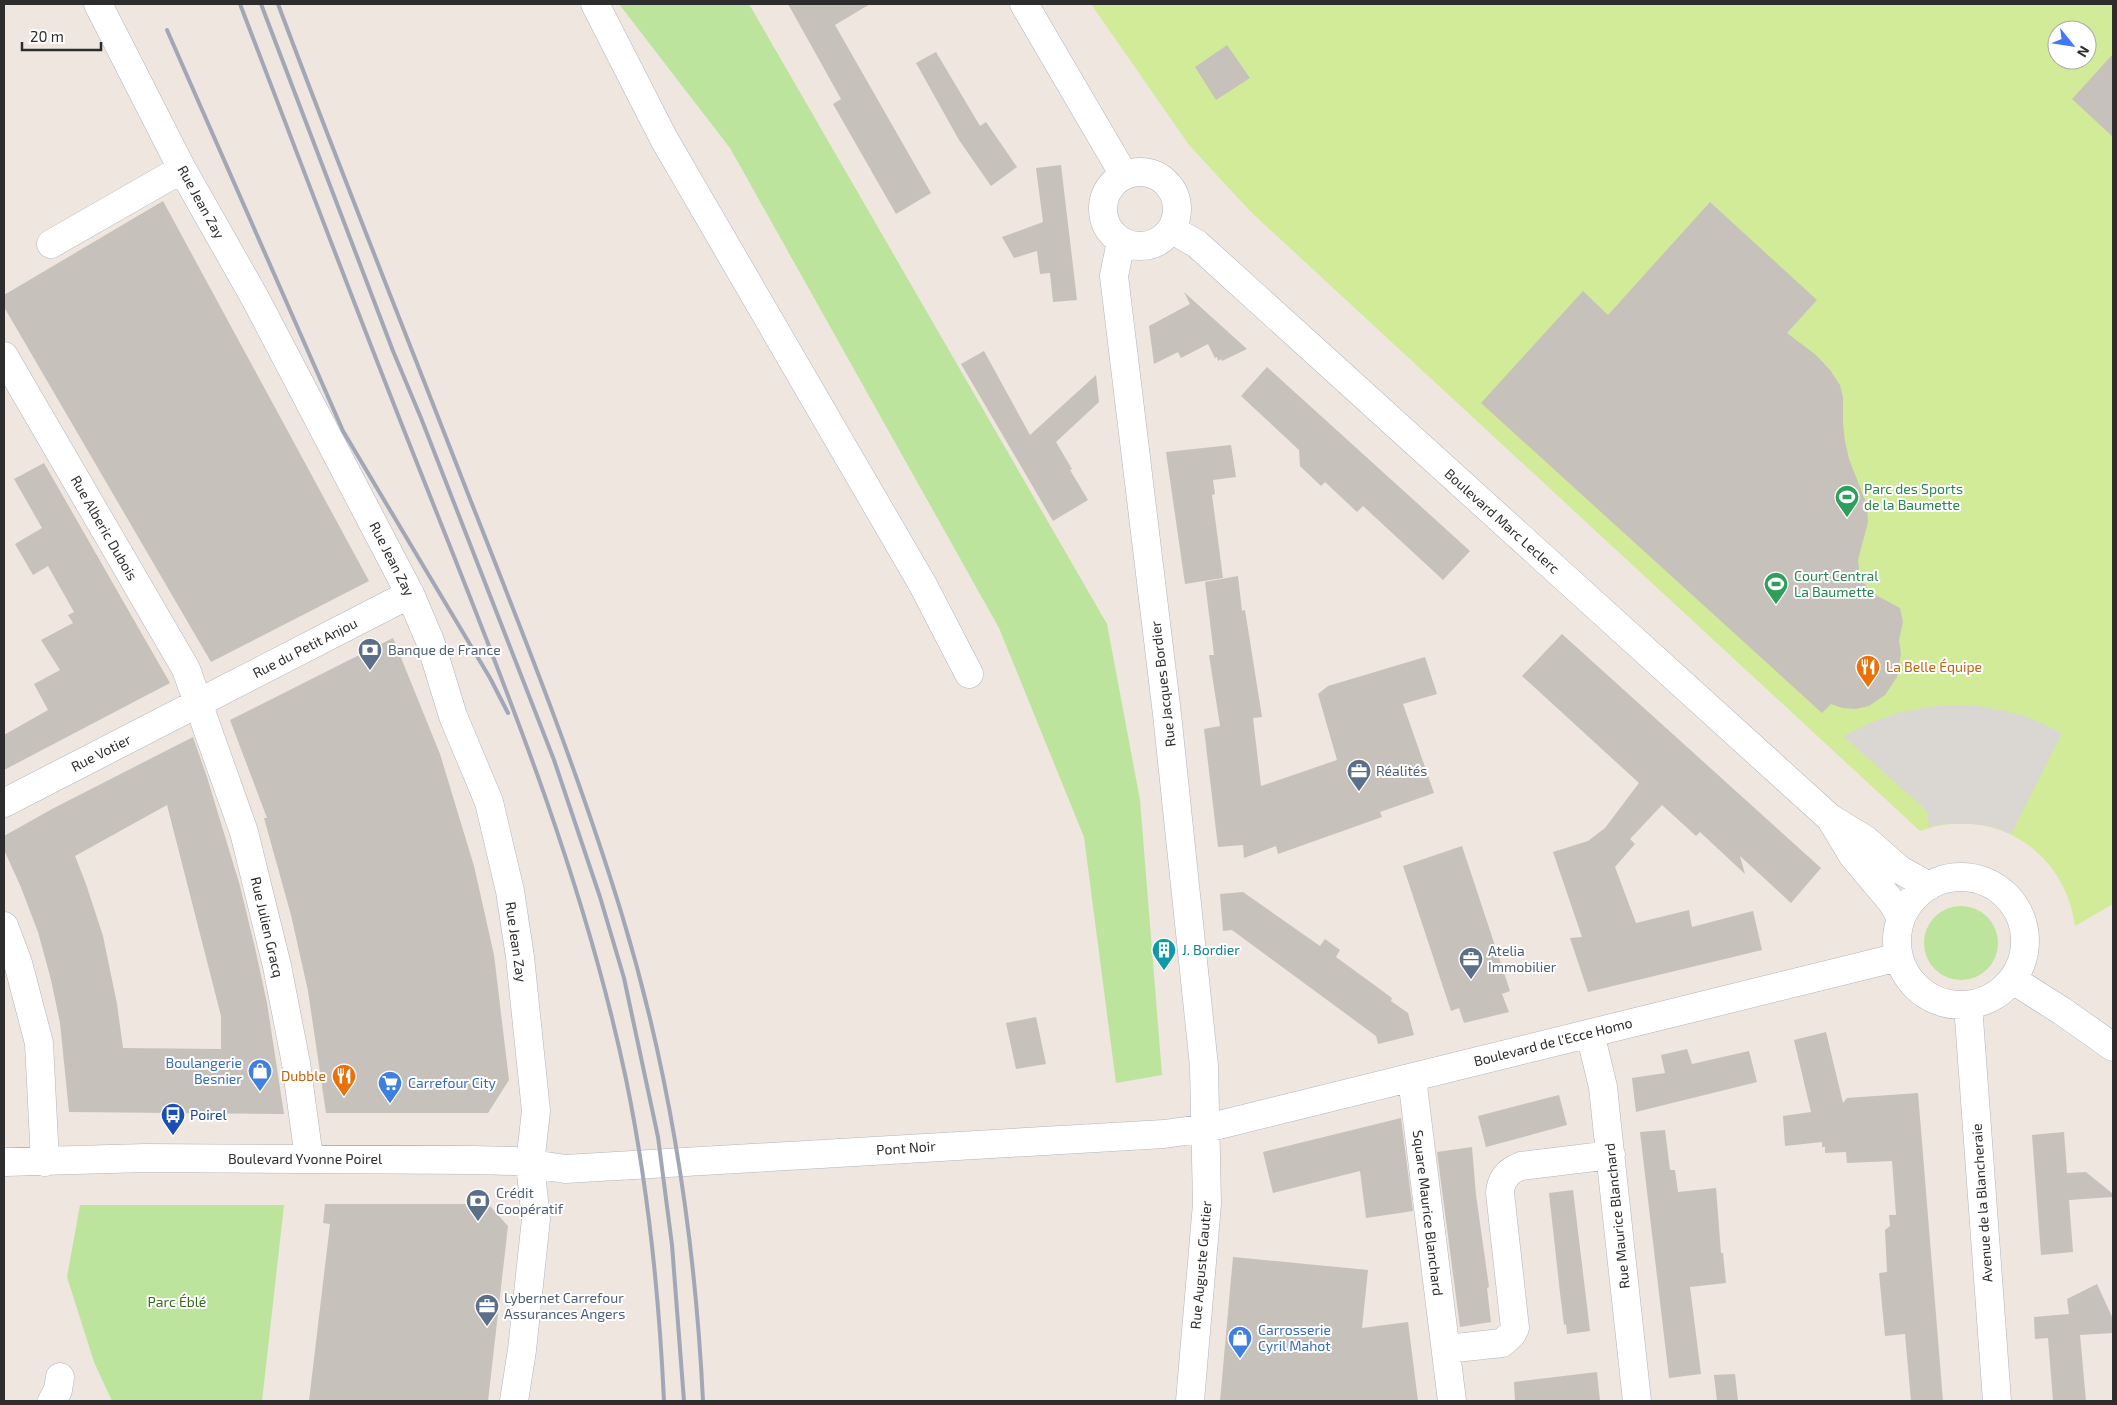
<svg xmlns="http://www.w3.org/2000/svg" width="2117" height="1405" viewBox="0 0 2117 1405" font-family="'Exo 2',sans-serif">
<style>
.green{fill:#bde49c}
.pitch{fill:#d2eb98;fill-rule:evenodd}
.plaza{fill:#dad6d2}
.building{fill:#c7c1bb;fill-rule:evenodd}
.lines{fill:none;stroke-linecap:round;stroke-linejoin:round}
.minor-casing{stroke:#b0b4bd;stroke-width:29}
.minor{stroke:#fff;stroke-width:28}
.rail{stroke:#a2a7b7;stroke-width:4}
.labels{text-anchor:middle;stroke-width:4;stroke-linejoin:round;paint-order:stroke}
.street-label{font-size:14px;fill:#2d2d2d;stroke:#fff}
.leisure-label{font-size:14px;fill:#27864d;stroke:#fff;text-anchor:start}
.service-label{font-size:14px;fill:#4e5e75;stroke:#fff;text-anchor:start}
.food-label{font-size:14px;fill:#c56008;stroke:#fff;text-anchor:start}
.culture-label{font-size:14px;fill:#0d838f;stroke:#fff;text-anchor:start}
.shop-label{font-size:14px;fill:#366cbe;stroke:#fff;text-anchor:start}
.transit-label{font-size:14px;fill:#164399;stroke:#fff;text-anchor:start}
.park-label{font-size:14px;fill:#356c1b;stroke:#fff}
</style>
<rect width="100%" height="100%" fill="#eee6df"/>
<path class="green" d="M 619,4 L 749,4 L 1107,624 L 1140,800 L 1162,1075 L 1116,1083 L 1084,837 L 999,628 L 730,148 Z
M1924 943a37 37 0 1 1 74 0a37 37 0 1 1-74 0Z
M 80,1205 L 284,1205 L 262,1401 L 112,1401 L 94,1362 L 67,1277 Z"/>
<path class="pitch" d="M 1091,4 L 2113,4 L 2113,904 L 2075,926 C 2065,850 1993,805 1920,831 L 1251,212 L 1189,145 ZM 2057,30 L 2087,30 L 2087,60 L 2057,60 Z"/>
<path class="plaza" d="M 1952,705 L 1977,706 L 2001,710 L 2025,716 L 2062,733 L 2011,834 L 1993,827 L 1974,824 L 1944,824 L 1929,827 L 1927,811 L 1843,736 L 1870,723 L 1898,713 L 1928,707 Z"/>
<path class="building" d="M 788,4 L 870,4 L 835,25 L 931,193 L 896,214 L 833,104 L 841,99 Z
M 1227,45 L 1250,78 L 1216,100 L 1195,67 Z
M 936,52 L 980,126 L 986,122 L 1017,167 L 991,186 L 959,140 L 916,63 Z
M 2113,54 L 2113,137 L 2072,99 Z
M 1061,165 L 1077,300 L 1053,302 L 1050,273 L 1040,274 L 1037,251 L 1014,258 L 1002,237 L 1043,222 L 1036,168 Z
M 163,201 L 369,581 L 211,662 L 4,307 L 4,295 Z
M 1710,202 L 1817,300 L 1787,333 L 1816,355 L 1830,370 L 1840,385 L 1843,397 L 1843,423 L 1845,441 L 1849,459 L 1867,505 L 1868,522 L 1858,560 L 1860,576 L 1868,589 L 1874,594 L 1900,608 L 1903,622 L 1899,640 L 1901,654 L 1897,677 L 1885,695 L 1869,706 L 1856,709 L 1842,708 L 1831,704 L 1822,713 L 1481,403 L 1583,291 L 1608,315 Z
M 1184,292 L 1195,302 L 1247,349 L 1222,361 L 1221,359 L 1218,361 L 1217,357 L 1215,358 L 1208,344 L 1181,358 L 1178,352 L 1154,364 L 1149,326 L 1190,304 Z
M 984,351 L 1030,435 L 1096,375 L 1099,402 L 1056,442 L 1072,469 L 1070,470 L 1088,500 L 1053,521 L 961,364 Z
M 1267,367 L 1470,551 L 1443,580 L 1363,506 L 1357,512 L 1325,482 L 1321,486 L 1300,466 L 1299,450 L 1241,396 Z
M 1231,445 L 1236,477 L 1213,480 L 1215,494 L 1212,495 L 1223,578 L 1185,584 L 1166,452 Z
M 44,463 L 170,683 L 4,770 L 4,735 L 48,710 L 34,684 L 60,670 L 41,640 L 73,623 L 68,615 L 74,612 L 48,566 L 33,575 L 15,544 L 42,528 L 14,479 Z
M 1238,576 L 1242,611 L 1245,610 L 1262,717 L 1253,718 L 1261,786 L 1337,760 L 1318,694 L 1328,686 L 1425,657 L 1437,694 L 1403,704 L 1434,793 L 1380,812 L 1382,817 L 1278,854 L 1276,846 L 1244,858 L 1243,845 L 1218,847 L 1204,729 L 1220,726 L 1209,655 L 1214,655 L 1205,582 Z
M 1562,634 L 1821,868 L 1791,903 L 1740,856 L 1745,874 L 1700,832 L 1696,836 L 1662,805 L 1630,839 L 1635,844 L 1615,867 L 1636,923 L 1689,910 L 1692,927 L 1753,911 L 1762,950 L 1588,992 L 1570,938 L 1582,937 L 1553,852 L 1588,841 L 1605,828 L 1639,783 L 1522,676 Z
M 393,638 L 440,754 L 474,866 L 494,955 L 509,1080 L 488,1113 L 326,1113 L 308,991 L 291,915 L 264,818 L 267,818 L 230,720 Z
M 193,737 L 207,777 L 240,886 L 255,948 L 267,1003 L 284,1114 L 69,1112 L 60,1023 L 51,980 L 38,932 L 20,885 L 4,850 L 4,836 L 52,809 ZM 167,805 L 221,1016 L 221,1049 L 123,1048 L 117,1004 L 103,936 L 86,884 L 75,856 Z
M 1462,846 L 1510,991 L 1502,994 L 1509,1012 L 1464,1023 L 1459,1008 L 1451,1011 L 1403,866 Z
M 1243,892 L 1320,946 L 1325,939 L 1340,950 L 1336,957 L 1392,998 L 1391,1001 L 1408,1013 L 1414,1035 L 1378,1044 L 1376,1036 L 1232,930 L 1223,931 L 1220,894 Z
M 1036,1017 L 1046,1064 L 1016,1069 L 1006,1023 Z
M 1826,1032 L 1843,1103 L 1847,1098 L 1918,1093 L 1943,1401 L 1911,1401 L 1905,1334 L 1885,1336 L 1879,1273 L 1887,1272 L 1885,1230 L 1890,1226 L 1889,1215 L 1896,1215 L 1892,1161 L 1847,1163 L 1846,1152 L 1825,1153 L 1825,1147 L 1822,1147 L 1822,1142 L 1785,1146 L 1783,1116 L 1811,1112 L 1794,1040 Z
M 1687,1049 L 1692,1064 L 1749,1051 L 1757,1082 L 1636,1112 L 1632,1078 L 1665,1073 L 1661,1055 Z
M 1559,1095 L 1567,1125 L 1486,1147 L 1478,1116 Z
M 1401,1118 L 1413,1211 L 1366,1218 L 1360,1171 L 1273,1193 L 1263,1152 Z
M 1665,1130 L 1670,1170 L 1675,1170 L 1678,1192 L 1716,1188 L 1721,1253 L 1723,1253 L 1726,1283 L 1690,1287 L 1701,1374 L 1669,1378 L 1640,1132 Z
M 2064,1132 L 2067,1173 L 2086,1172 L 2113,1194 L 2113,1197 L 2069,1200 L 2073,1252 L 2041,1255 L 2032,1135 Z
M 1472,1147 L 1476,1195 L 1489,1287 L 1487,1288 L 1491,1322 L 1460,1327 L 1437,1152 Z
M 1573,1190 L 1590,1331 L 1567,1334 L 1566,1324 L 1564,1325 L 1560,1293 L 1549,1193 Z
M 325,1204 L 488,1204 L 508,1226 L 488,1401 L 309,1401 L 330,1224 L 323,1223 Z
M 1233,1257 L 1368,1270 L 1362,1328 L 1408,1322 L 1418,1401 L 1220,1401 Z
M 2097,1284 L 2113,1319 L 2113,1333 L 2080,1335 L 2086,1401 L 2053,1401 L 2048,1338 L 2035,1339 L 2034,1317 L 2069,1314 L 2067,1299 Z
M 1597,1372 L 1600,1401 L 1515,1401 L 1514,1382 Z
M 1735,1374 L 1738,1401 L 1717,1401 L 1714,1375 Z"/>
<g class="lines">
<defs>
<path id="minor" d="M 98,4 L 182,169 L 255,298 L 410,594 L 430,641 L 453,716 L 489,802 L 510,891 L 520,957 L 536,1111 L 530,1164 L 536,1219 L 522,1350 L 514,1401
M 595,4 L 664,139 L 923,585 L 969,674
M 1024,4 L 1124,175
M1103 209a37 37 0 1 1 74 0a37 37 0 1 1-74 0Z
M 1171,229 L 1197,244 L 1830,818 L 1866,840 L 1900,870 L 1929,886
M 1121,241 L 1114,276 L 1167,714 L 1204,1066 L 1207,1204 L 1190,1401
M 51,244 L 182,169
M 4,356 L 186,669 L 244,832 L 277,966 L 296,1063 L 309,1158
M 4,803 L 410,594
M 1832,821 L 1853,856 L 1891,901 L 1901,918
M1897 941a64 64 0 1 1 128 0a64 64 0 1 1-128 0Z
M 4,926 L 18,963 L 39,1043 L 45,1162
M 2013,980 L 2062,1011 L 2113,1047
M 1968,1005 L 1997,1401
M 1590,1033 L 1603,1087 L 1606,1116 L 1637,1401
M 1412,1078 L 1452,1401
M 4,1162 L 146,1158 L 475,1160 L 514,1161 L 565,1169 L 1164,1134 L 1207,1128 L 1899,957
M 1446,1349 L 1502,1343 L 1512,1334 L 1515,1328 L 1500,1193 C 1501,1178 1508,1171 1521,1166 L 1611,1155
M 52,1401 L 58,1390 L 60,1377"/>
</defs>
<use href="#minor" class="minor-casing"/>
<use href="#minor" class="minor"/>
<path class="rail" d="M 240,4 C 298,155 355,307 415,458 C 495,661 581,865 626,1079 C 648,1186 659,1293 664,1401
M 261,4 L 393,351 L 421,418 L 554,760 L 600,897 L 624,978 L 658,1137 L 672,1245 L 684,1401
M 278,4 C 340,170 406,334 470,499 C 524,636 579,774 622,915 C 670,1073 695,1237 703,1401
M 167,30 L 343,431 L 490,678 L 508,713"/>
</g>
<defs>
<symbol id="stadium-pin" viewBox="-11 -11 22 30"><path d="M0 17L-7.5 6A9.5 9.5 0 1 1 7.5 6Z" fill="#2e9e5b" stroke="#fff"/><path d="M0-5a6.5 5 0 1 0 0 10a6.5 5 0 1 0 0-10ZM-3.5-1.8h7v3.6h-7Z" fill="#fff"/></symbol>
<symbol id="bank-pin" viewBox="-11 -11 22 30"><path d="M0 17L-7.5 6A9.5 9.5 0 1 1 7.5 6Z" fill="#5c6f8a" stroke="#fff"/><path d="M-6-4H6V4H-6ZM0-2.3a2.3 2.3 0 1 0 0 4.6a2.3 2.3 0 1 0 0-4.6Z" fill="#fff"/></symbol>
<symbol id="restaurant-pin" viewBox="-11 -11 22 30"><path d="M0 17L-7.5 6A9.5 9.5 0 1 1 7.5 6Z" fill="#e8710a" stroke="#fff"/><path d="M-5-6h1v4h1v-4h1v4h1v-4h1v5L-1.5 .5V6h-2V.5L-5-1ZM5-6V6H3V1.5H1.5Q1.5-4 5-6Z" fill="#fff"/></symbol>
<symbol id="office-pin" viewBox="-11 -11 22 30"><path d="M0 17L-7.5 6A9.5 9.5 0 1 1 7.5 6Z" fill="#5c6f8a" stroke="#fff"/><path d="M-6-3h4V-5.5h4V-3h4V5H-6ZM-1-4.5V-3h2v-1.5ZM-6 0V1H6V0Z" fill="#fff"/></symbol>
<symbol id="building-pin" viewBox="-11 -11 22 30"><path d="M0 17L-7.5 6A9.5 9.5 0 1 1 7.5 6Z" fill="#0f9aa8" stroke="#fff"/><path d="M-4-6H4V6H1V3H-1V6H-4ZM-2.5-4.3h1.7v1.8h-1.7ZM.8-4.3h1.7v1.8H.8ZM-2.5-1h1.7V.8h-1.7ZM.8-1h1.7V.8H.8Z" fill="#fff"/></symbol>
<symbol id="shop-pin" viewBox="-11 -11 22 30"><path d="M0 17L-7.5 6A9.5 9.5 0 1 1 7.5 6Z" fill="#3f7fe0" stroke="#fff"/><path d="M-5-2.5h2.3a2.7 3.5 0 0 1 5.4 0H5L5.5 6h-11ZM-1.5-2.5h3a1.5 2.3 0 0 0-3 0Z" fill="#fff"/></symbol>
<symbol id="supermarket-pin" viewBox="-11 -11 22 30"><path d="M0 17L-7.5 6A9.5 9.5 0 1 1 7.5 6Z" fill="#3f7fe0" stroke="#fff"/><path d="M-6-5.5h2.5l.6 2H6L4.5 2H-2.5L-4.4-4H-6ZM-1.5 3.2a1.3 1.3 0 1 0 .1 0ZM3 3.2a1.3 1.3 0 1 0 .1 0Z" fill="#fff"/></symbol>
<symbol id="bus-pin" viewBox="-11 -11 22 30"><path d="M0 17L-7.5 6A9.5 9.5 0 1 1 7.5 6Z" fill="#1a4fb4" stroke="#fff"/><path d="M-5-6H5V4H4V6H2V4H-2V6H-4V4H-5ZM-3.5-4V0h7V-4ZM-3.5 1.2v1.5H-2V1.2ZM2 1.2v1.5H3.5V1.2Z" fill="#fff"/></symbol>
</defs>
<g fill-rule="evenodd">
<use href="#stadium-pin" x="1833" y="483" width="28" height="38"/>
<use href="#stadium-pin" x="1762" y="570" width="28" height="38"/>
<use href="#bank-pin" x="356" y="636" width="28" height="38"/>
<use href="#restaurant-pin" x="1854" y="653" width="28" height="38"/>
<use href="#office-pin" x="1345" y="757" width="28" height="38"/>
<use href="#building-pin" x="1150" y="936" width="28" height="38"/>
<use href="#office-pin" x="1457" y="945" width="28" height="38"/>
<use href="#shop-pin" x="246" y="1057" width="28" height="38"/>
<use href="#restaurant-pin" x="330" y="1062" width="28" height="38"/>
<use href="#supermarket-pin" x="376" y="1069" width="28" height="38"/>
<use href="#bus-pin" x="159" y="1101" width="28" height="38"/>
<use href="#bank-pin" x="464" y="1187" width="28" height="38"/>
<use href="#office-pin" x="473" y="1292" width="28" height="38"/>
<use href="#shop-pin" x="1226" y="1324" width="28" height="38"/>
</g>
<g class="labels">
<g class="street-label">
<text transform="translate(201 202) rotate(61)" y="5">Rue Jean Zay</text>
<text transform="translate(1502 521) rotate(42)" y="5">Boulevard Marc Leclerc</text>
<text transform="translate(104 528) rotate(60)" y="5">Rue Alberic Dubois</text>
<text transform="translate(392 559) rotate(63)" y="5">Rue Jean Zay</text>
<text transform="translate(305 648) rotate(-27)" y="5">Rue du Petit Anjou</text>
<text transform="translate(1163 684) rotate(-97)" y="5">Rue Jacques Bordier</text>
<text transform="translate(101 753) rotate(-27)" y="5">Rue Votier</text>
<text transform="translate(267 927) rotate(77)" y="5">Rue Julien Gracq</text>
<text transform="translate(516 942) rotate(82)" y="5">Rue Jean Zay</text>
<text transform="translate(1553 1042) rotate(-14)" y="5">Boulevard de l'Ecce Homo</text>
<text transform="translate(906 1148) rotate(-4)" y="5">Pont Noir</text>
<text x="305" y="1164">Boulevard Yvonne Poirel</text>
<text transform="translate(1982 1203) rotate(-94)" y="5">Avenue de la Blancheraie</text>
<text transform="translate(1428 1213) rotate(83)" y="5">Square Maurice Blanchard</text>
<text transform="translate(1617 1216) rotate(-96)" y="5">Rue Maurice Blanchard</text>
<text transform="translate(1201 1265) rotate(-85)" y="5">Rue Auguste Gautier</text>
</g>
<g class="leisure-label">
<text x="1864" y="494">Parc des Sports<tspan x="1864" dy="16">de la Baumette</tspan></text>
<text x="1794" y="581">Court Central<tspan x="1794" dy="16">La Baumette</tspan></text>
</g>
<g class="service-label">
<text x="388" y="655">Banque de France</text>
<text x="1376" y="776">Réalités</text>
<text x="1488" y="956">Atelia<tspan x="1488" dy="16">Immobilier</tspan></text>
<text x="496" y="1198">Crédit<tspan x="496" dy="16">Coopératif</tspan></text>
<text x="504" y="1303">Lybernet Carrefour<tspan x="504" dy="16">Assurances Angers</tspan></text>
</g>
<g class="food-label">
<text x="1886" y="672">La Belle Équipe</text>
<text x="326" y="1081" text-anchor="end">Dubble</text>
</g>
<g class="culture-label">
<text x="1182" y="955">J. Bordier</text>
</g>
<g class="shop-label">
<text x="242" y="1068" text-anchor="end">Boulangerie<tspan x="242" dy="16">Besnier</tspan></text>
<text x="408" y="1088">Carrefour City</text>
<text x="1258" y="1335">Carrosserie<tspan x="1258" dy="16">Cyril Mahot</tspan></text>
</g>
<g class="transit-label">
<text x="190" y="1120">Poirel</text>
</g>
<g class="park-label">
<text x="177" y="1307">Parc Éblé</text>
</g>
</g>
<rect width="2117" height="1405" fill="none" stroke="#2d2d2d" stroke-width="10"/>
<g transform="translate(2072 45) rotate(120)"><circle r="24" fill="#ffffff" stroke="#ababab"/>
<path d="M0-4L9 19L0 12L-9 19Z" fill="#4078fa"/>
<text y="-8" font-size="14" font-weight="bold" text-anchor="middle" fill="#2d2d2d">N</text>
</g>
<path d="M22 42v8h79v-8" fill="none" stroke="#2d2d2d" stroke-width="2.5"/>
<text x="30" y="42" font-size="15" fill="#2d2d2d" stroke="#ffffff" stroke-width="4" paint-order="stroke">20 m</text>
</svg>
